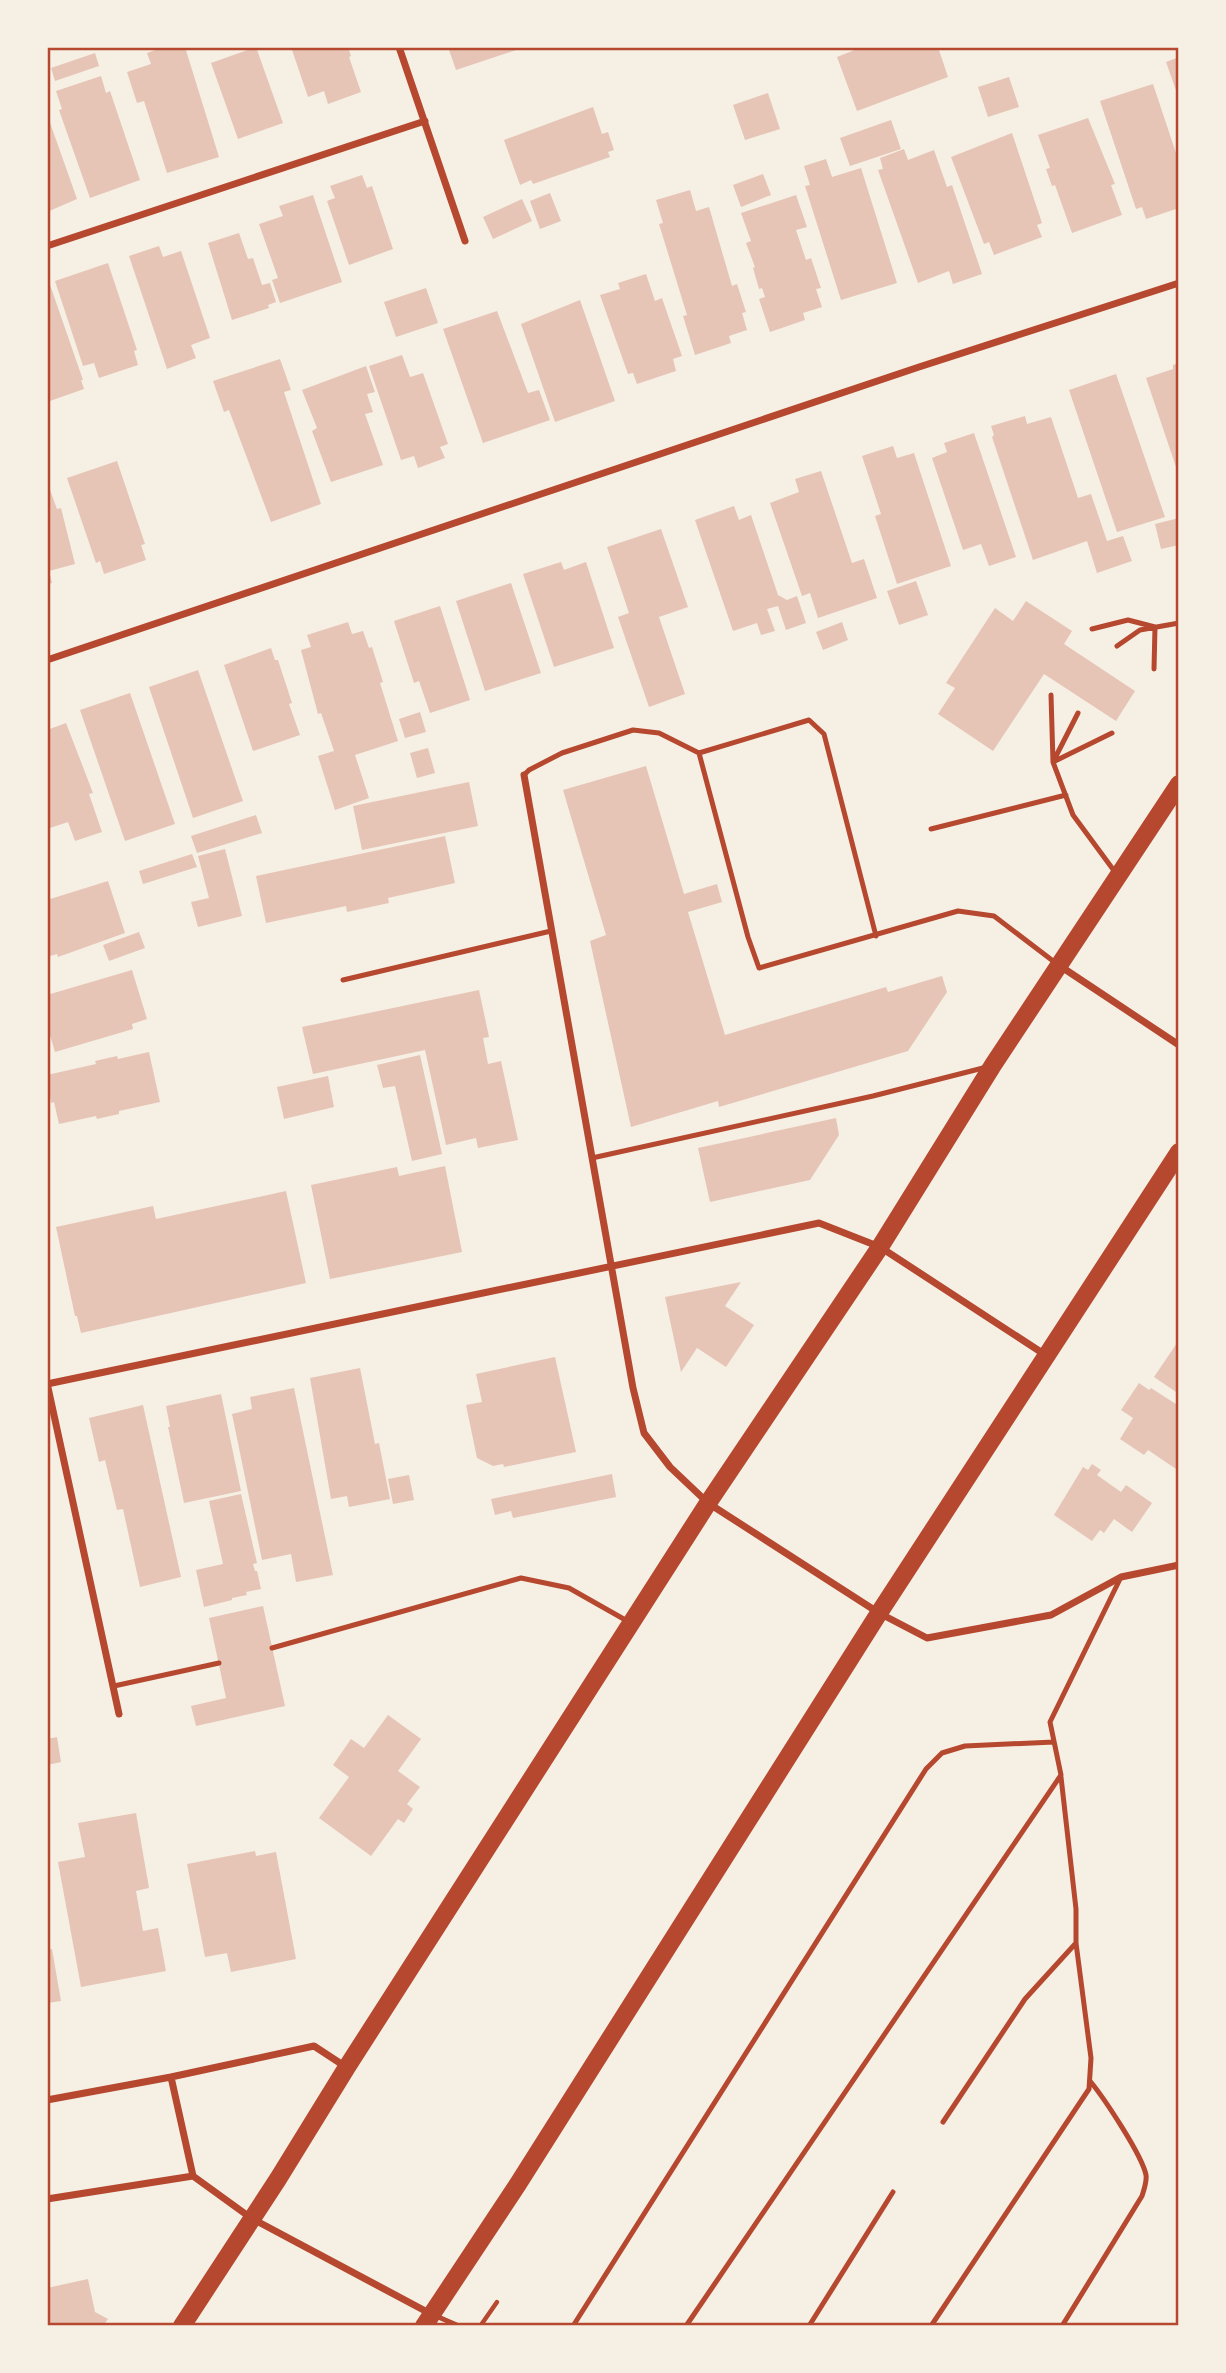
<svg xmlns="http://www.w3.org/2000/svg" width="1226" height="2373" viewBox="0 0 1226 2373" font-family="Inter,sans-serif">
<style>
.building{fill:#e6c5b7}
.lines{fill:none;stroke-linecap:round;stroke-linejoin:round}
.path{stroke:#b5482f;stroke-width:4.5}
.service{stroke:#b5482f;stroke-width:5}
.minor{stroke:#b5482f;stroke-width:7}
.primary{stroke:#b5482f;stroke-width:18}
.neatline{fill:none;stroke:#b5482f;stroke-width:2.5}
</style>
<rect width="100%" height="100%" fill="#f6efe4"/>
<path class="building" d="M 164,47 L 185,47 L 219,157 L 167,173 L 144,101 L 137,103 L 127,72 L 151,64 L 147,53 Z
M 256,47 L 283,123 L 238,139 L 211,63 Z
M 291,47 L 348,47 L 351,56 L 349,57 L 361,92 L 328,104 L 324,91 L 308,97 Z
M 448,47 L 522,47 L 522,48 L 456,70 Z
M 862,47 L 938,47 L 948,77 L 857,111 L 837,57 Z
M 95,53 L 99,66 L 55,81 L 51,68 Z
M 1179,57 L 1179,96 L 1178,96 L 1166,62 Z
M 101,76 L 106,93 L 110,91 L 140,180 L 90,198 L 59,110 L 62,109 L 56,91 Z
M 1009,77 L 1019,107 L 988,117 L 978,87 Z
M 1153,84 L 1179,162 L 1179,208 L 1146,219 L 1142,207 L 1136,209 L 1100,101 Z
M 768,93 L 780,129 L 745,140 L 733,105 Z
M 593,107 L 602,134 L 608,132 L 614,150 L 608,152 L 610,157 L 533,184 L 531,180 L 520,185 L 504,140 Z
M 48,117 L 77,199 L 47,212 L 47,117 Z
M 1088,118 L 1115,184 L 1111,185 L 1122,215 L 1072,233 L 1055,185 L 1052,186 L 1046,169 L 1050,168 L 1038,135 Z
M 891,120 L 901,149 L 850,166 L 840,138 Z
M 1012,133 L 1042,223 L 1037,225 L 1042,237 L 994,255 L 989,242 L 984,244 L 951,157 Z
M 904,149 L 908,160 L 934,150 L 947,187 L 952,185 L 982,274 L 953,284 L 949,271 L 918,283 L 878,170 L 883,169 L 880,158 Z
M 826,159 L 832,177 L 861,168 L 897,283 L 841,300 L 805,186 L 810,185 L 804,166 Z
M 763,174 L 771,195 L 741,207 L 733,185 Z
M 362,175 L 367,188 L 372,186 L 393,249 L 349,265 L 327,201 L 335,198 L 330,186 Z
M 690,190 L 696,211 L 709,207 L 732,286 L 737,284 L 746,312 L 742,313 L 747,330 L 729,336 L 731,343 L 695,355 L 683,316 L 687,315 L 659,224 L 663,223 L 656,200 Z
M 550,193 L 561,221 L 540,229 L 530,201 Z
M 313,195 L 342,282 L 280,303 L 272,280 L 278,278 L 259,224 L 283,216 L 279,206 Z
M 796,195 L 807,227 L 796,230 L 806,260 L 811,258 L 821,288 L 816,289 L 822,307 L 803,313 L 805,320 L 770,332 L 759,299 L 765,297 L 762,288 L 759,289 L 753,268 L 755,267 L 746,243 L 751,241 L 741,213 Z
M 522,199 L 532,221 L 493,239 L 483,217 Z
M 239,233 L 248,259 L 253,258 L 262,285 L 270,283 L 276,302 L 268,305 L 269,308 L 232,320 L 208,243 Z
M 159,246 L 163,257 L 181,251 L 210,338 L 191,345 L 196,358 L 167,369 L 129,256 Z
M 108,263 L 137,350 L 134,351 L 138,365 L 99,378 L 94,363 L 83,366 L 55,281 Z
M 646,274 L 655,301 L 662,298 L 682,356 L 673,359 L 676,371 L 637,384 L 633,373 L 628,374 L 600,295 L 620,289 L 618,283 Z
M 48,279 L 83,380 L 81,380 L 84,389 L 47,402 Z
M 426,288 L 438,323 L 396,337 L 384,302 Z
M 580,300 L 615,401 L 555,422 L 521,324 Z
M 497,311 L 528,393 L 539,390 L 550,420 L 483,443 L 443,329 Z
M 402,355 L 410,377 L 423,373 L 448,444 L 440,447 L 445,458 L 418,468 L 414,456 L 401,460 L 369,366 Z
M 280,359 L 291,390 L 284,392 L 321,504 L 271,522 L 229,410 L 224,412 L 213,381 Z
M 1179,363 L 1179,473 L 1178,473 L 1146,378 L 1173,369 L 1173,365 Z
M 366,366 L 375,392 L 367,394 L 373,412 L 365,414 L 383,465 L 331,482 L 312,431 L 317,428 L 302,390 Z
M 1116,374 L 1165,517 L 1117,532 L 1069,390 Z
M 1025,416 L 1027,424 L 1051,417 L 1078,498 L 1091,494 L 1107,541 L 1123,536 L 1132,561 L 1097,573 L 1087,541 L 1033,560 L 992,437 L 994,435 L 991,426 Z
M 974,433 L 1016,557 L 989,566 L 981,544 L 963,550 L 932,458 L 947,452 L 944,443 Z
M 893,446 L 897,458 L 914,453 L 951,566 L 897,584 L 875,516 L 881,514 L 862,456 Z
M 117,461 L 145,544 L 141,545 L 146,560 L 104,574 L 100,561 L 96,563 L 67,478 Z
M 821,471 L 852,563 L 864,559 L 877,598 L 818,618 L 810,593 L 802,596 L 770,503 L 799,492 L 795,479 Z
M 47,482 L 57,509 L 61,508 L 75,564 L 49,571 L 52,583 L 47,584 Z
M 734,506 L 739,520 L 751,515 L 778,595 L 787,600 L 797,596 L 806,623 L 786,630 L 778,606 L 767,609 L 775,631 L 761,635 L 757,623 L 733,631 L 695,520 Z
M 1179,518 L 1179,545 L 1161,549 L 1155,524 Z
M 661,529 L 688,607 L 659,617 L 685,694 L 649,707 L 618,617 L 629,613 L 607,547 Z
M 561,562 L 564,570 L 586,562 L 614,648 L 554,667 L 523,574 Z
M 916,581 L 928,615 L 899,625 L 887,591 Z
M 511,583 L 541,673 L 485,691 L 456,601 Z
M 1026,601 L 1072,631 L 1064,644 L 1135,691 L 1116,721 L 1044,674 L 993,751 L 938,714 L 955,688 L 946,683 L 995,608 L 1013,621 Z
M 440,606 L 470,700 L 430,713 L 419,681 L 414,683 L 394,621 Z
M 348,622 L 352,634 L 363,631 L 369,648 L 372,647 L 383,682 L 380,683 L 398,741 L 355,755 L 369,798 L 335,810 L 318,756 L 334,751 L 321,713 L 318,714 L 301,650 L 311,647 L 307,635 Z
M 842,622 L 848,640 L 823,650 L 816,632 Z
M 271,648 L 275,660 L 278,660 L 292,703 L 289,704 L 300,735 L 253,751 L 224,665 Z
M 198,670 L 243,801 L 193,818 L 149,687 Z
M 130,693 L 175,824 L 125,841 L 80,710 Z
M 420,712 L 426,732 L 405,738 L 399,719 Z
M 66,723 L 93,793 L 89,794 L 102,832 L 75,841 L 68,822 L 47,829 L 47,730 Z
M 428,748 L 435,773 L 417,778 L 410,753 Z
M 646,766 L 684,894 L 717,884 L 722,902 L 688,912 L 725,1035 L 886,987 L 888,992 L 942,976 L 947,992 L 908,1051 L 719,1107 L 718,1101 L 631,1127 L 590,941 L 606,935 L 563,790 Z
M 469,782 L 478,826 L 362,850 L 353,806 Z
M 256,815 L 262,833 L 197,853 L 191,836 Z
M 445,836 L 455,883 L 388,898 L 389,903 L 347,912 L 346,906 L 266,923 L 256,876 Z
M 225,849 L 242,916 L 198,927 L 191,902 L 209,898 L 198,856 Z
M 192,854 L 197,867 L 143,884 L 139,871 Z
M 108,881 L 125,933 L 58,957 L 57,954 L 47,957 L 47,900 Z
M 139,932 L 145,948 L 109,961 L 103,945 Z
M 132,970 L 147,1019 L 132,1024 L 133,1029 L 55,1052 L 47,1025 L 47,995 Z
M 479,990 L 489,1037 L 483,1038 L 488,1064 L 501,1061 L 518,1140 L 478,1148 L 476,1138 L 446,1145 L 425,1050 L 313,1074 L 302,1027 Z
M 149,1052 L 160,1102 L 119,1111 L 119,1114 L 97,1119 L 96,1116 L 59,1124 L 54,1102 L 51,1103 L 47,1075 L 96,1064 L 95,1061 L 117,1056 L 118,1059 Z
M 420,1055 L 442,1154 L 412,1161 L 395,1086 L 383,1088 L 377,1065 Z
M 328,1076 L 334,1107 L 284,1119 L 277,1087 Z
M 836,1118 L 839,1135 L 810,1180 L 710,1202 L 698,1148 Z
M 445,1166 L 462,1252 L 330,1279 L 311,1185 L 397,1167 L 399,1176 Z
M 286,1191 L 306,1283 L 81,1333 L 77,1316 L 75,1316 L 56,1227 L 153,1206 L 156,1219 Z
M 741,1282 L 725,1306 L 754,1325 L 726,1367 L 697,1348 L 681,1372 L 665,1297 Z
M 1179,1340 L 1179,1394 L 1154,1377 Z
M 555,1357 L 576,1452 L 504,1467 L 503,1464 L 493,1466 L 477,1458 L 466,1405 L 482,1402 L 476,1374 Z
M 360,1368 L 375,1444 L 379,1443 L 390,1499 L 349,1507 L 347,1496 L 331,1499 L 310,1378 Z
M 1139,1383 L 1149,1390 L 1151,1388 L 1179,1406 L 1179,1471 L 1148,1450 L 1144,1455 L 1120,1439 L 1133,1418 L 1121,1410 Z
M 294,1388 L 333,1575 L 296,1582 L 291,1554 L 262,1560 L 232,1414 L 252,1409 L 250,1397 Z
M 221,1394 L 241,1491 L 184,1503 L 168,1427 L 170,1427 L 166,1406 Z
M 143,1405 L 181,1577 L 140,1587 L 123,1509 L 117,1510 L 105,1460 L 99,1462 L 89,1418 Z
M 1092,1464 L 1101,1470 L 1097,1475 L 1121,1492 L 1126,1485 L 1152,1503 L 1132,1532 L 1114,1519 L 1104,1533 L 1100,1530 L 1092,1541 L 1054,1515 L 1083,1467 L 1088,1470 Z
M 612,1474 L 616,1497 L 513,1518 L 511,1511 L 495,1515 L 491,1499 Z
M 409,1475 L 414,1500 L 393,1504 L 388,1479 Z
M 241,1494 L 257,1563 L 253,1564 L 255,1571 L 257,1571 L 261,1589 L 246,1592 L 247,1595 L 232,1598 L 232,1600 L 204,1607 L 196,1570 L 223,1564 L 209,1501 Z
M 263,1606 L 285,1706 L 196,1726 L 191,1706 L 226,1698 L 209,1618 Z
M 388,1715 L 421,1739 L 398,1771 L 420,1787 L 407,1804 L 413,1809 L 404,1823 L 398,1819 L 371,1856 L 319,1818 L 349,1777 L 333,1765 L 351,1739 L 364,1748 Z
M 57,1737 L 61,1762 L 47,1765 L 47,1739 Z
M 136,1813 L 149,1888 L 136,1891 L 143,1931 L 158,1928 L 166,1971 L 81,1987 L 58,1862 L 85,1857 L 78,1823 Z
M 255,1851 L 256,1856 L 276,1852 L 296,1959 L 231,1972 L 227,1953 L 205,1957 L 187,1864 Z
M 52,1949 L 61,2001 L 47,2003 L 47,1950 Z
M 88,2279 L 95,2312 L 108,2319 L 103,2326 L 47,2326 L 47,2288 Z"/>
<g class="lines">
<path class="path" d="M 481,2325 L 497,2302"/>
<path class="service" d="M 1092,629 L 1128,620 L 1155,627 L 1154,669
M 1117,646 L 1140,630 L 1179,623
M 1051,695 L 1053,762 L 1112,733
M 1078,713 L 1053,762 L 1073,815 L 1115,872
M 524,775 L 529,770 L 562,753 L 633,730 L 659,733 L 699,753
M 931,829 L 1066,795
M 876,936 L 824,734 L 809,720 L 699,753 L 748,937 L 759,968 L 958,911 L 994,916 L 1057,964
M 343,980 L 551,931
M 592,1158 L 873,1096 L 987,1067
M 272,1648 L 521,1578 L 569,1588 L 629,1622
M 114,1686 L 219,1663
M 943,2122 L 1025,1999 L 1076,1943
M 436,2316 L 459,2326
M 573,2326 L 926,1769 L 942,1753 L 965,1746 L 1054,1742
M 686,2326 L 1061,1775 L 1050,1722 L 1121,1577
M 809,2326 L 893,2192
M 931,2326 L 1089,2089 L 1091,2058 L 1076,1943 L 1076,1909 L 1061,1777
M 1062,2326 L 1142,2196 C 1144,2190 1147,2181 1146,2175 C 1142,2155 1104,2098 1090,2081"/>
<path class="minor" d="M 399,47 L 465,241
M 47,246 L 425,121
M 47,660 L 919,367 L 1179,283
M 524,775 L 633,1388 L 644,1433 L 670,1467 L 708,1503 L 879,1613 L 927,1638 L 1051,1615 L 1121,1577 L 1179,1565
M 1060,966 L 1179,1045
M 47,1383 L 119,1714
M 47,1384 L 819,1223 L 880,1247 L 1047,1356
M 171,2077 L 193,2176
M 47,2100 L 171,2077 L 314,2046 L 346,2067
M 47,2199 L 193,2176 L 251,2218 L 431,2314"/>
<path class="primary" d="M 182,2326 L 278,2179 L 347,2067 L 708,1503 L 880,1247 L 993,1065 L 1179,784
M 424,2326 L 518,2184 L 879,1613 L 1179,1152"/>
</g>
<rect width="1226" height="2373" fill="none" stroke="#f6efe4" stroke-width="98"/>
<rect x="49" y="49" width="1128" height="2275" class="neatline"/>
</svg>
